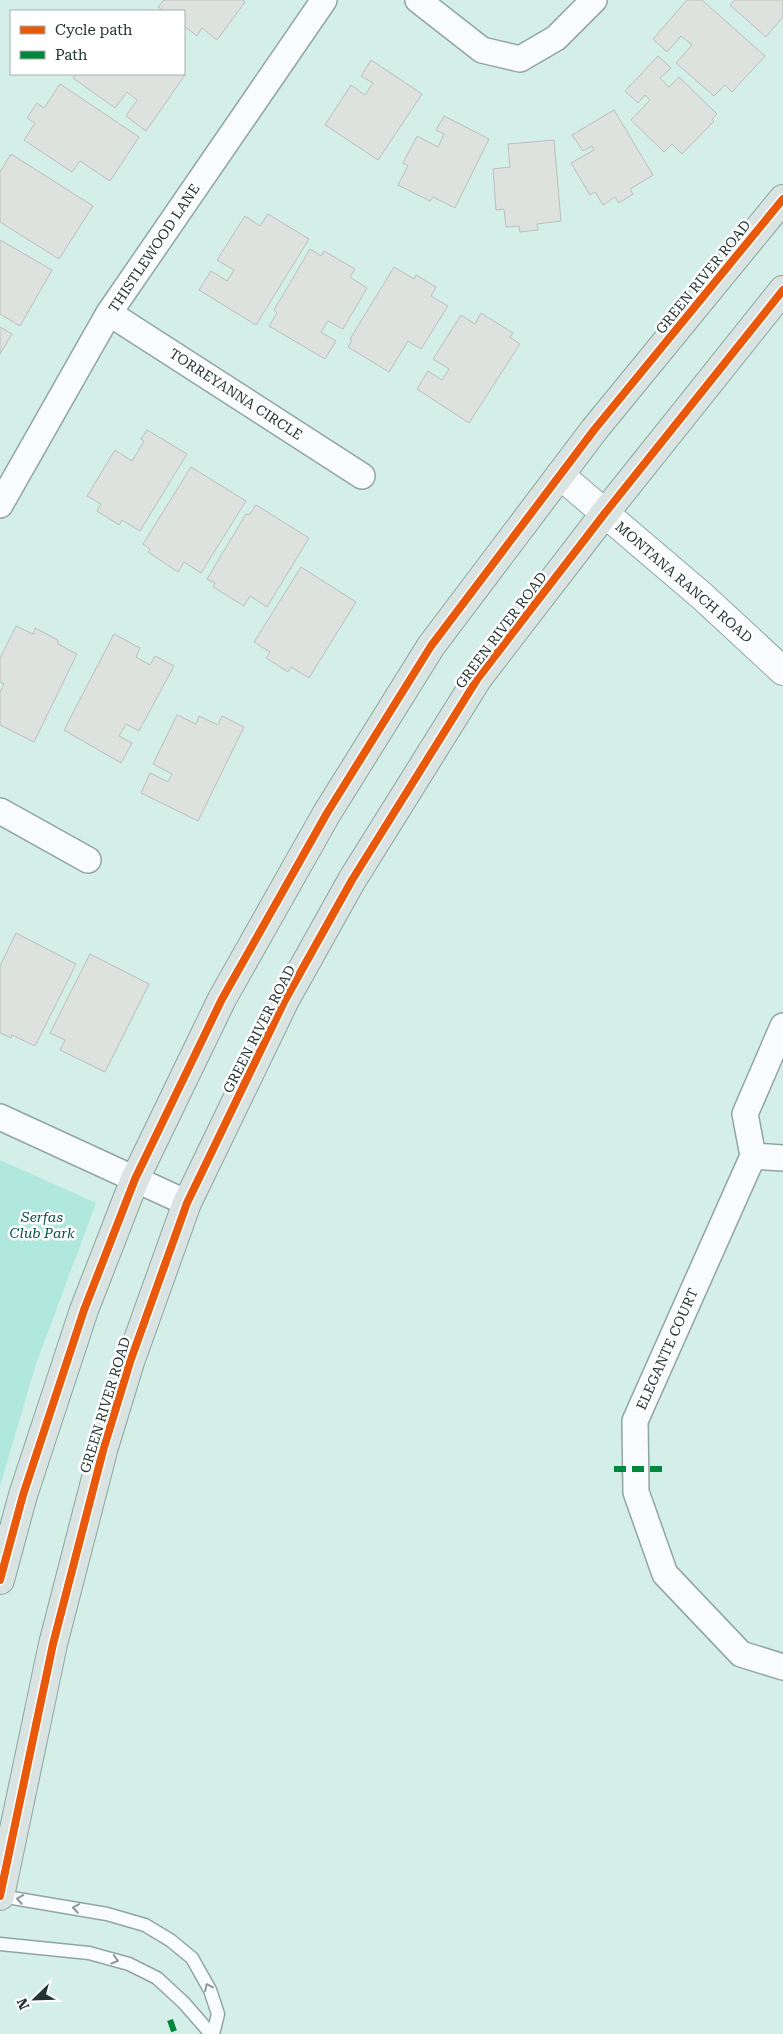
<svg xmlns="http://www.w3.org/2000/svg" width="783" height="2034" viewBox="0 0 783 2034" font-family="'Roboto Serif',serif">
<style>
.green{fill:#b0e8dd}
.building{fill:#dee2de;stroke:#bbbfbb}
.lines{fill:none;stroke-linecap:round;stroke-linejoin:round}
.service-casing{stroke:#91a5a1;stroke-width:15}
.minor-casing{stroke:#91a5a1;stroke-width:28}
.tertiary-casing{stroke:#91a5a1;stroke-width:30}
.primary-casing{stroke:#8ba59f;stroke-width:30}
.service{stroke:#f9fcfc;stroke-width:12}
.minor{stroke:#f9fcfc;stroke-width:25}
.tertiary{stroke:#f9fcfc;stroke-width:28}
.primary{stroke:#d9e4e2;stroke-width:28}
.quiet{stroke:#00873e;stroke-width:6;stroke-dasharray:12 6;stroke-linecap:butt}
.cycleway-casing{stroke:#fff;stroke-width:11}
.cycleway{stroke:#e8590c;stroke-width:8}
.oneway{stroke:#8e9896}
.labels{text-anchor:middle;stroke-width:5;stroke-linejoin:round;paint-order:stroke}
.street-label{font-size:14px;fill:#233531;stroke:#fff}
.park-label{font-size:14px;font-style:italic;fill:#005045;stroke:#fff}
</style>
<rect width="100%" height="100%" fill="#d4eee8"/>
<path class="green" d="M 0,1160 L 96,1203 L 36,1364 L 0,1486 Z"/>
<path class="building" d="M 164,0 L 243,0 L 245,2 L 217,40 L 202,28 L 197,36 L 184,26 L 184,11 L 164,11 L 158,7 Z
M 687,0 L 702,0 L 765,56 L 732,92 L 725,85 L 714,96 L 676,63 L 692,45 L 681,36 L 667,52 L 653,39 Z
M 735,0 L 783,0 L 783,17 L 766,37 L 730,5 Z
M 658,56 L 671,68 L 660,78 L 669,87 L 679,77 L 717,114 L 712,119 L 714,121 L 682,154 L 672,144 L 664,152 L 631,120 L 650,100 L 645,95 L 638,103 L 625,91 Z
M 371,60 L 422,94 L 378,160 L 325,125 L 351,85 L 365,95 L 373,83 L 361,76 Z
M 76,74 L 183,74 L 185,75 L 146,131 L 126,116 L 137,100 L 127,92 L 115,108 L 73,78 Z
M 60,84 L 139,137 L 110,181 L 80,161 L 72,172 L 24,140 L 35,123 L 27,118 L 37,103 L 44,108 Z
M 614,110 L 653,175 L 630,189 L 633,194 L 619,203 L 615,197 L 603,205 L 595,192 L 590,195 L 571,163 L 594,150 L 592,146 L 583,151 L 572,135 Z
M 444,116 L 489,139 L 455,208 L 433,197 L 430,201 L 398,185 L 408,166 L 403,163 L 417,136 L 438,147 L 444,134 L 436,130 Z
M 554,140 L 561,221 L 537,224 L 538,230 L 520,232 L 519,226 L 506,227 L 504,209 L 496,210 L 493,169 L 510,167 L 508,144 Z
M 11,154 L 93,206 L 59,259 L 0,222 L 0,172 Z
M 268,214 L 309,239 L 256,325 L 199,290 L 211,271 L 227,281 L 234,270 L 217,260 L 245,216 L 260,226 Z
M 0,240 L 52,270 L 20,326 L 0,314 Z
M 310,249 L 321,256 L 324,251 L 355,269 L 350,277 L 367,288 L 343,329 L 328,321 L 321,332 L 336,341 L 325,359 L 269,326 L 277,313 L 274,310 Z
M 394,267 L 414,279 L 416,275 L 436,287 L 431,296 L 448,306 L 421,349 L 408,341 L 389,372 L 348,347 L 352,340 L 350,339 Z
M 481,313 L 513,333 L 510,337 L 520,344 L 469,423 L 417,389 L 428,371 L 442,380 L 449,369 L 433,359 L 461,315 L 475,324 Z
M 0,327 L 12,334 L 0,354 Z
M 147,430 L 187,454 L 140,531 L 122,520 L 119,525 L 97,511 L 101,504 L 87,496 L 115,450 L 132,461 L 144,441 L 141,439 Z
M 191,467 L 246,501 L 201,573 L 184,562 L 178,572 L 148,552 L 150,549 L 143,544 Z
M 256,505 L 309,538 L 267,607 L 250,596 L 244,606 L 213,587 L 215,583 L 207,579 L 246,514 L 249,515 Z
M 301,567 L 356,602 L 309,678 L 291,667 L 288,672 L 266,658 L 270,652 L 254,642 Z
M 16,626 L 33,634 L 35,628 L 58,640 L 58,644 L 77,654 L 34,742 L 0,725 L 0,692 L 4,684 L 0,682 L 0,658 Z
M 114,634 L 140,648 L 136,657 L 150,665 L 155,656 L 174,666 L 139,731 L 126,724 L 119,736 L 132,743 L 121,763 L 64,730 Z
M 177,715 L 196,724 L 199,716 L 218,725 L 222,716 L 244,727 L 198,821 L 141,793 L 150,773 L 168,782 L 172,774 L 153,764 Z
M 16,933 L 76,964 L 35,1046 L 12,1035 L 11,1038 L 0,1033 L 0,966 Z
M 90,954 L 149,984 L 105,1072 L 60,1050 L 65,1040 L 50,1033 Z"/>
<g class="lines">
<defs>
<path id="service" d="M 0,1896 L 107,1914 L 145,1925 L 170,1940 L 192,1958 L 210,1990 L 218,2014 L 213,2034
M 0,1944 L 89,1953 L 129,1964 L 157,1978 L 184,2003 L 211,2034"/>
<path id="minor" d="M 418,0 L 482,50 L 520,59 L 556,38 L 594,0
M 109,313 L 362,476
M 0,505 L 109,313 L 324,0
M 0,811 L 88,860
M 0,1117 L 187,1203
M 753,1156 L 635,1421 L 636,1492 L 665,1574 L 741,1654 L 783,1667
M 753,1156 L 745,1114 L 783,1026
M 753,1156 L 783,1158"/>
<path id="tertiary" d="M 560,475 L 702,596 L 783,671"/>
<path id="primary" d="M 0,1580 L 23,1495 L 84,1310 L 135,1179 L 222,999 L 327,813 L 431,646 L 594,430 L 783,199
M 0,1896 L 53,1644 L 104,1447 L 130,1362 L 187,1203 L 285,1000 L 352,880 L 478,678 L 605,513 L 783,290"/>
</defs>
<use href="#service" class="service-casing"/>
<use href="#minor" class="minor-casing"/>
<use href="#tertiary" class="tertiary-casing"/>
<use href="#primary" class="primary-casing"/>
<use href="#service" class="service"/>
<use href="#minor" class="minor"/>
<use href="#tertiary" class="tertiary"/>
<use href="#primary" class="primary"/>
<path class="quiet" d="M 614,1469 L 663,1469
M 170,2020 L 175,2034"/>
<defs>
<path id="cycleway" d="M 0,1580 L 23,1495 L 84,1310 L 135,1179 L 222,999 L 327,813 L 431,646 L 594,430 L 783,199
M 0,1896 L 53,1644 L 104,1447 L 130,1362 L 187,1203 L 285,1000 L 352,880 L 478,678 L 605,513 L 783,290"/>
</defs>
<use href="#cycleway" class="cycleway-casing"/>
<use href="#cycleway" class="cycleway"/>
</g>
<defs><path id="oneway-chevron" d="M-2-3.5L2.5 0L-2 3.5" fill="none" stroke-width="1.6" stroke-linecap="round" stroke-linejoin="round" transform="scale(1.25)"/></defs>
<g class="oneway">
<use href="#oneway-chevron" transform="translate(20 1899) rotate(-171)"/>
<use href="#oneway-chevron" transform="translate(76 1908) rotate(-171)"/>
<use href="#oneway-chevron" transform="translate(115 1960) rotate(16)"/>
<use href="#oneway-chevron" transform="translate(208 1987) rotate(-116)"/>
</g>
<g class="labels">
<g class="street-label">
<text transform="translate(154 248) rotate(-56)" y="5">THISTLEWOOD LANE</text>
<text transform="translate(703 277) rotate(-51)" y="5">GREEN RIVER ROAD</text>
<text transform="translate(236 394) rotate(33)" y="5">TORREYANNA CIRCLE</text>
<text transform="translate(684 582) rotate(41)" y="5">MONTANA RANCH ROAD</text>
<text transform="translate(501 630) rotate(-53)" y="5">GREEN RIVER ROAD</text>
<text transform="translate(259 1029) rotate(-63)" y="5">GREEN RIVER ROAD</text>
<text transform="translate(667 1349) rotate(-66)" y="5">ELEGANTE COURT</text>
<text transform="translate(105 1405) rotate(-73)" y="5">GREEN RIVER ROAD</text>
</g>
<g class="park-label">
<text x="42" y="1222">Serfas<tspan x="42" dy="16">Club Park</tspan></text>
</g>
</g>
<rect x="10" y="10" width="175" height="65" fill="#ffffff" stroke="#a7aead"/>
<rect x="20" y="26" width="25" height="8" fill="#e8590c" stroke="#a7aead"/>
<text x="55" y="35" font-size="15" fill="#233531">Cycle path</text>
<rect x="20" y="51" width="25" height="8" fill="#00873e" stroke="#a7aead"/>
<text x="55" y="60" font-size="15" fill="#233531">Path</text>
<g transform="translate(35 1999) rotate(247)" stroke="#ffffff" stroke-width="4" paint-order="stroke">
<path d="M0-4L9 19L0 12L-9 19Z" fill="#233531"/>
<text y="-8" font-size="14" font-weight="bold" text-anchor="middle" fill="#233531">N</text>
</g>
</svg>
